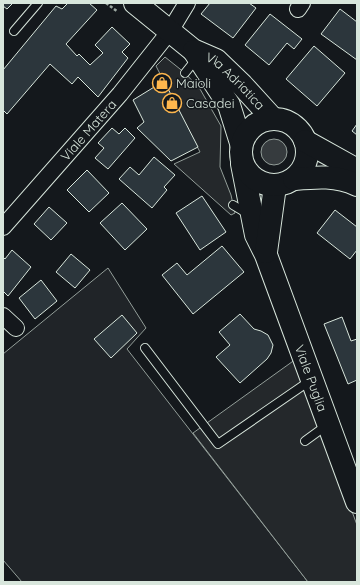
<svg xmlns="http://www.w3.org/2000/svg" width="360" height="585" viewBox="0 0 360 585" font-family="Quicksand,sans-serif">
<style>
.green{fill:#202428;stroke:#939e99}
.parking{fill:#24282b;stroke:#939e99}
.water{fill:#363b3e;stroke:#939e99}
.building{fill:#2c363c;stroke:#d8e6dc}
.lines{fill:none;stroke-linecap:round;stroke-linejoin:round}
.lane-casing{stroke:#d8e6dc;stroke-width:10}
.street-casing{stroke:#d8e6dc;stroke-width:18}
.secondary-casing{stroke:#d8e6dc;stroke-width:24}
.primary-casing{stroke:#d8e6dc;stroke-width:24}
.path{stroke:#9da8a2;stroke-width:2.5;stroke-dasharray:3 2;stroke-linecap:butt}
.lane{stroke:#14181c;stroke-width:8}
.street{stroke:#14181c;stroke-width:16}
.secondary{stroke:#14181c;stroke-width:22}
.primary{stroke:#14181c;stroke-width:22}
.labels{text-anchor:middle;stroke-width:3;stroke-linejoin:round;paint-order:stroke}
.poi-label{font-size:13px;fill:#d8e6dc;stroke:#14181c;text-anchor:start}
.street-label{font-size:13px;fill:#d8e6dc;stroke:#14181c}
</style>
<rect width="100%" height="100%" fill="#14181c"/>
<path class="green" d="M 108,268 L 146,328 L 127,349 L 308,582 L 22,582 L 3,560 L 3,354 Z"/>
<path class="parking" d="M 165,57 L 185,73 L 200,89 L 221,126 L 220,167 L 231,195 L 235,213 L 231,215 L 174,164 L 200,152 L 156,66 Z
M 296,359 L 357,525 L 357,582 L 308,582 L 193,433 Z"/>
<path class="water" d="M261 152a13 13 0 1 1 26 0a13 13 0 1 1-26 0Z"/>
<path class="building" d="M 3,3 L 13,3 L 7,9 L 3,6 Z
M 68,3 L 89,3 L 97,10 L 66,44 L 77,56 L 79,54 L 90,65 L 103,53 L 95,45 L 112,27 L 130,44 L 122,52 L 128,58 L 98,97 L 78,77 L 72,84 L 50,64 L 7,114 L 3,110 L 3,70 L 56,6 L 62,9 Z
M 210,3 L 249,3 L 256,8 L 233,38 L 201,14 Z
M 340,9 L 357,22 L 357,60 L 321,34 Z
M 270,14 L 302,39 L 294,49 L 287,43 L 269,65 L 245,45 Z
M 314,46 L 345,73 L 317,106 L 286,79 Z
M 164,81 L 198,147 L 171,161 L 137,128 L 144,122 L 133,100 Z
M 357,124 L 357,135 L 352,131 Z
M 112,128 L 119,134 L 125,128 L 135,138 L 108,169 L 95,158 L 104,148 L 98,143 Z
M 154,157 L 175,175 L 164,187 L 167,190 L 152,208 L 119,179 L 130,167 L 139,175 Z
M 87,170 L 109,193 L 89,212 L 67,190 Z
M 202,196 L 226,232 L 200,250 L 176,213 Z
M 122,203 L 147,229 L 125,250 L 100,223 Z
M 49,207 L 67,223 L 51,240 L 34,224 Z
M 335,210 L 357,227 L 357,250 L 350,259 L 317,233 Z
M 222,246 L 244,272 L 193,314 L 162,275 L 177,263 L 187,275 Z
M 12,250 L 31,267 L 8,296 L 3,291 L 3,257 L 5,259 Z
M 71,254 L 90,270 L 75,288 L 56,272 Z
M 41,280 L 57,301 L 35,319 L 19,298 Z
M 240,314 L 254,329 L 261,331 L 268,335 L 273,345 L 271,353 L 267,359 L 240,383 L 216,357 L 230,345 L 219,332 Z
M 122,315 L 137,333 L 111,358 L 94,339 Z
M 342,317 L 351,341 L 357,339 L 357,380 L 348,384 L 324,324 Z"/>
<g class="lines">
<defs>
<path id="lane" d="M 14,31 L 38,3
M 185,73 L 197,58
M 233,205 L 248,214
M 145,348 L 218,444 L 311,380
M 305,441 L 327,425"/>
<g id="street">
<path d="M 298,9 L 302,3"/>
<path id="s1" d="M 3,227 L 120,94 L 170,31 L 187,3"/>
<path d="M 3,316 L 16,328"/>
</g>
<g id="secondary">
<path id="s2" d="M 242,164 L 256,235 L 266,255 L 357,502"/>
<path d="M 266,252 L 275,186"/>
</g>
<g id="primary">
<path id="s3" d="M 135,3 L 193,50 L 216,60 L 242,85 L 273,119"/>
<path d="M 194,51 L 229,105 L 241,143"/>
<circle cx="274" cy="152" r="33"/>
<path d="M 305,141 L 357,170"/>
<path d="M 294,179 C 316,177 337,175 357,185"/>
</g>
</defs>
<use href="#lane" class="lane-casing"/>
<use href="#street" class="street-casing"/>
<use href="#secondary" class="secondary-casing"/>
<use href="#primary" class="primary-casing"/>
<path class="path" d="M 106,3 L 118,12"/>
<use href="#lane" class="lane"/>
<use href="#street" class="street"/>
<use href="#secondary" class="secondary"/>
<use href="#primary" class="primary"/>
</g>
<defs>
<symbol id="shop-ring" viewBox="-11 -11 22 22"><circle r="9.5" fill="#14181c" stroke="#ffb74d" stroke-width="1.5"/><path d="M-5-2.5h2.3a2.7 3.5 0 0 1 5.4 0H5L5.5 6h-11ZM-1.5-2.5h3a1.5 2.3 0 0 0-3 0Z" fill="#ffb74d"/></symbol>
</defs>
<g fill-rule="evenodd">
<use href="#shop-ring" x="151" y="72" width="22" height="22"/>
<use href="#shop-ring" x="161" y="92" width="22" height="22"/>
</g>
<g class="labels">
<g class="poi-label">
<text x="176" y="88">Maioli</text>
<text x="186" y="108">Casadei</text>
</g>
<g class="street-label">
<text dy="5" stroke="none"><textPath href="#s3" startOffset="128">Via Adriatica</textPath></text>
<text dy="5" stroke="none"><textPath href="#s1" startOffset="129">Viale Matera</textPath></text>
<text dy="5" stroke="none"><textPath href="#s2" startOffset="226">Viale Puglia</textPath></text>
</g>
</g>
<rect width="360" height="585" fill="none" stroke="#d8e6dc" stroke-width="8"/>
</svg>
